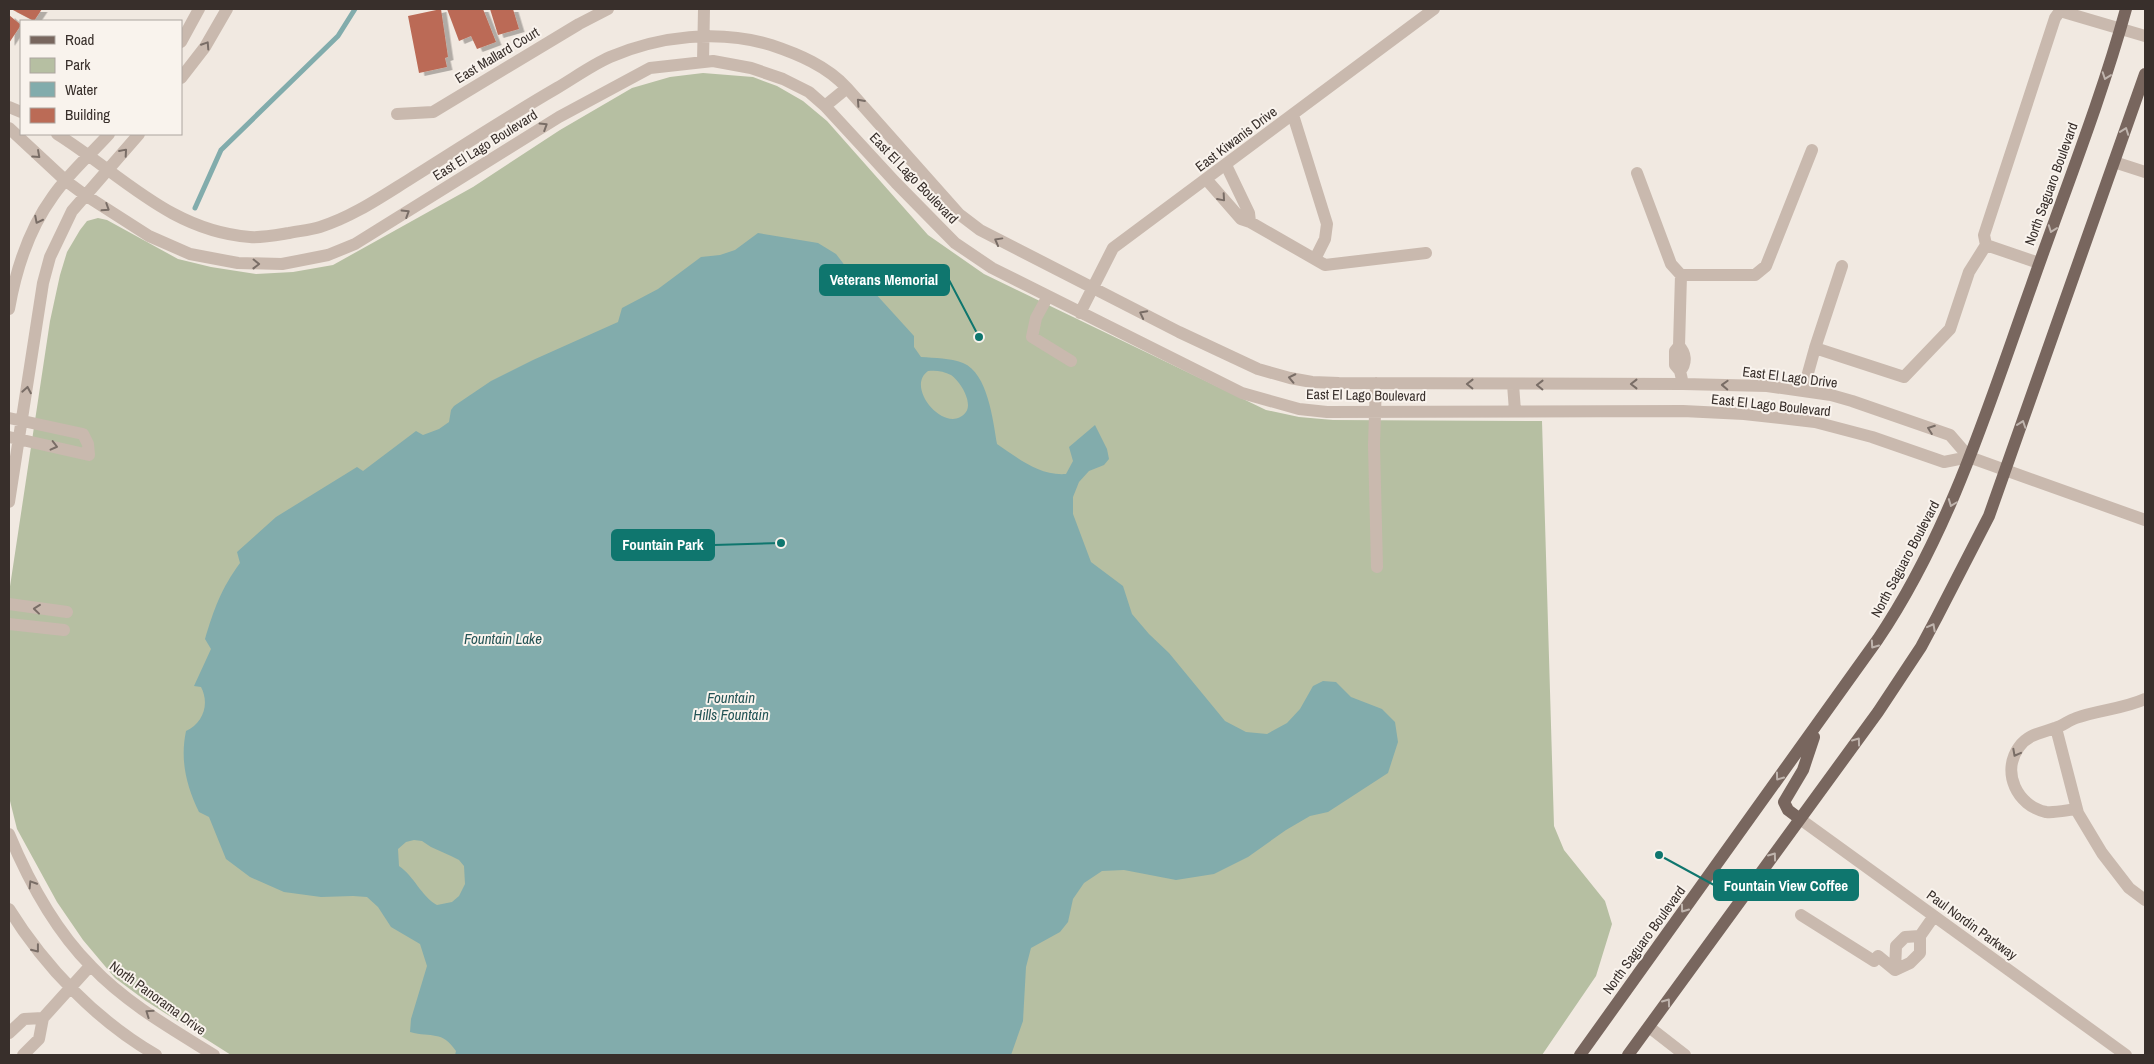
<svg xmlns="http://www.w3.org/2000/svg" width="2154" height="1064" viewBox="0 0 2154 1064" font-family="'Archivo Narrow',sans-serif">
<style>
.green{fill:#b6bfa2}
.water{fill:#82acac;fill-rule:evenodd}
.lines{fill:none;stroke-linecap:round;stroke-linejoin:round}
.stream{stroke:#82acac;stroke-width:5}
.building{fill:#bb6b56;filter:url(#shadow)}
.minor{stroke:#c9b9ae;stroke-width:12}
.major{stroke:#78665e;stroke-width:12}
.oneway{stroke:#796d66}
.oneway2{stroke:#bfb4ad}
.labels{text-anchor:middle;stroke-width:4;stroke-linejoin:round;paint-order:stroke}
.street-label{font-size:14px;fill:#382f2b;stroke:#f9f3ed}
.water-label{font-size:15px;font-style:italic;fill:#245456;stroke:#f9f3ed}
.leader{fill:none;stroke:#0f766e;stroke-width:2}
.callout-dot{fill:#0f766e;stroke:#f9f3ed;stroke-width:2}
.callout{fill:#0f766e;stroke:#0f766e;stroke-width:2}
.callout-label{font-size:15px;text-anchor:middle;font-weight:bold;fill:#fff}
</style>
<defs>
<filter id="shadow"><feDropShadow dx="5.5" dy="3" stdDeviation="0" flood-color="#0004"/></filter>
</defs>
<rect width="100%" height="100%" fill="#f1e9e1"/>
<path class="green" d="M 703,73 L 753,77 L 777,86 L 803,101 L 827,121 L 928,235 L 984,274 L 1266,410 L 1299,417 L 1333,420 L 1542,421 L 1554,826 L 1564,850 L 1605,901 L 1612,924 L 1596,976 L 1542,1055 L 231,1055 L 146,1001 L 115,978 L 83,940 L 57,902 L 17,829 L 9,797 L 9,593 L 50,321 L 60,275 L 67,252 L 80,230 L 87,221 L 98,218 L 107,220 L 178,259 L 211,267 L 256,274 L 293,272 L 333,265 L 473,187 L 560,130 L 632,88 L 670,77 Z"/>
<path class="water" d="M 758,233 L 818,243 L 836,254 L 846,267 L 852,282 L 864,289 L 874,292 L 914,336 L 914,347 L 921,357 C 935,358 950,358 963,363 C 988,373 993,421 997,444 C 1018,458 1039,476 1066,474 L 1073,461 L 1069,447 L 1095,425 L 1107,449 L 1109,459 L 1104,465 L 1089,471 L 1079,482 L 1073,497 L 1073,514 L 1091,562 L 1123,586 L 1132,614 L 1149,634 L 1169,653 L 1225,721 L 1246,732 L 1267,734 L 1287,723 L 1300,709 L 1313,686 L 1323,681 L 1336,682 L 1351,697 L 1382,709 L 1395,722 L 1398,742 L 1388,773 L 1328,812 L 1310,816 L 1286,830 L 1248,857 L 1214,874 L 1176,880 L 1124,870 L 1102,871 L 1084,883 L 1073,899 L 1068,922 L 1060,932 L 1031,948 L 1026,967 L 1023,1021 L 1011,1055 L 455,1055 L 456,1051 C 442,1030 432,1038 410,1032 L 411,1019 L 427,966 L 420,944 L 391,927 L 378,907 L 367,897 L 353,896 L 321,897 L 284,892 L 250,877 L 226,859 L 209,817 L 199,812 C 186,785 180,760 186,731 C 203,723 210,704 201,687 L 194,686 L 211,649 L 205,639 C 214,609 221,589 240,563 L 237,552 L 276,517 L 357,467 L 363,471 L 416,431 L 423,435 L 439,429 L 449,422 L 451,410 L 454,406 L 491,381 L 533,360 L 618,322 L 622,308 L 658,289 L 701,257 L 720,255 L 735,250 ZM 928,371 C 935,370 944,371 951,375 C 960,381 973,402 966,412 C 947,437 904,388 928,371 ZM 414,840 L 422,841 L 431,847 L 451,856 L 459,860 L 464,866 L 465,884 L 459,896 L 452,902 L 437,905 C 421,896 414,876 399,866 L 398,849 L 406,842 Z"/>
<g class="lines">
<path class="stream" d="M 195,208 L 221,150 L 338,36 L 355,9"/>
</g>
<path class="building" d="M 11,9 L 42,9 L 34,21 Z
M 441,9 L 448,57 L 445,58 L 447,67 L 419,73 L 408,16 Z
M 447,9 L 483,9 L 496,42 L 477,49 L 471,36 L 459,41 Z
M 490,9 L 513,9 L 519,29 L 498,35 Z
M 9,15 L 21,25 L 9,43 Z"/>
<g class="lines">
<path class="minor" d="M 181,42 L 199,9
M 703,62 L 704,9
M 181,78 L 205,47 L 227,9
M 825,106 L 847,88
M 9,107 L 21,112
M 397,114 L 433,112 L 579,24 L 608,9
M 1293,115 L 1327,224 L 1325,239 L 1315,259
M 9,128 L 66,181 L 85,195 L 149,236 L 190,254 L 238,263 L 282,264 L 328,255 L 355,244 L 559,117 L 650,68 L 713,61 L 751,68 L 783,79 L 809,92 L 825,106 L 896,183 L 955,243 L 992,268 L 1242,393 L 1299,409 L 1327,412 L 1683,411 L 1744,414 L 1815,422 L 1872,437 L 1944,462 L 1969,457
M 57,134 C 121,174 170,231 250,237 C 262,238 277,235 289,233 C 299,231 310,230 320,227 C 352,217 381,197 410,179 C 458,149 507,117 557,88 C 574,78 592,65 610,57 C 659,36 719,29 771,45 C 798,54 827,66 847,88 L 959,214 L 980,230 L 1179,332 L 1258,369 L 1290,378 L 1312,382 L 1339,383 L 1683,384 L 1767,386 L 1831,395 L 1852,401 L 1950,435 L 1969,457 L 2145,520
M 2114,162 L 2145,172
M 1226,165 L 1249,213 L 1250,222
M 1637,173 L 1671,264 L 1681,275 L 1679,346
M 1206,179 L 1241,219 L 1250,222 L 1325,265 L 1426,253
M 2039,263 L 1986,245 L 1984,235 L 2055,18 L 2060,11 L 2145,36
M 1681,275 L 1755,275 L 1766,266 L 1812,150
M 1048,296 L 1036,318 L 1032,337 L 1071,361
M 9,309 C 16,269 29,229 53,196 C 69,173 91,154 109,134
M 1080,313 L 1113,248 L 1434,9
M 1815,348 L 1842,266
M 1680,371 C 1687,363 1686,353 1679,346 L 1675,351 L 1675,365 L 1680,371 L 1683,384
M 1376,383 L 1374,445 L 1377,567
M 1513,384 L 1515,411
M 1803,391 L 1815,348 L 1904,377 L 1950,329 L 1969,272 L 1986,245
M 9,418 L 83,434 L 88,444 L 89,455 L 9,437
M 9,502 L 43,283 L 50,257 L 72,211 L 139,134
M 9,604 L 67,612
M 9,624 L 64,630
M 2056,728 L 2078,813 L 2102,853 L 2129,888 L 2145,900
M 2077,809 C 2067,810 2056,813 2046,812 C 2017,806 2001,772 2019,747 C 2028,734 2041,733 2055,728 C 2062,726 2068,721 2076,718 C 2098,710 2123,709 2145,699
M 1800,819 L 2126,1055
M 9,834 C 29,882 54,929 91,966 C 126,1003 172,1029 214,1055
M 9,909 C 45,967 96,1020 156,1055
M 1801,915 L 1874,961 L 1878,956 L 1895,970
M 1920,936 L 1905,937 L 1896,946 L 1895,970 L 1910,963 L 1920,953 L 1920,936 L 1934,916
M 1649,1027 L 1685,1055
M 9,1033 L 24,1019 L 43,1018
M 23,1055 L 39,1039 L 43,1018 L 90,966"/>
<path class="major" d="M 1800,819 L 1788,810 L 1784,802 L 1803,770 L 1814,737
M 1580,1055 L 1878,639 C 1950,532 1988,407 2031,287 C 2063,195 2100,103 2126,9
M 1628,1055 L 1878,712 L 1921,647 L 1937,617 L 1989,516 L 2145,74"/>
</g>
<defs><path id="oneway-chevron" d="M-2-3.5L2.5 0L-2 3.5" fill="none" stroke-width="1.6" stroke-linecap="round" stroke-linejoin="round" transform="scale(1.25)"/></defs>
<g class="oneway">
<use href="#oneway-chevron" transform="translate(206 45) rotate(-57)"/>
<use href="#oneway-chevron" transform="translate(860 102) rotate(-132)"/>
<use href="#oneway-chevron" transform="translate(544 126) rotate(-32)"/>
<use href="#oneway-chevron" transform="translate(124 152) rotate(-49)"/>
<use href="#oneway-chevron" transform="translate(37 155) rotate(42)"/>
<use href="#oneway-chevron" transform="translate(1222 198) rotate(49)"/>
<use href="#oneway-chevron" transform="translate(106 208) rotate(33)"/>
<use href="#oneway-chevron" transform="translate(406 213) rotate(-32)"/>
<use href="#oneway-chevron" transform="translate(38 220) rotate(117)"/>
<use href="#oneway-chevron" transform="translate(998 241) rotate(-151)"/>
<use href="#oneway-chevron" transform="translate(256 264) rotate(1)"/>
<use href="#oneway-chevron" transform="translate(1143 314) rotate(-153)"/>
<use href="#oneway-chevron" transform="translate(1292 378) rotate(-168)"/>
<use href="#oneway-chevron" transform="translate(1470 384) rotate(-179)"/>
<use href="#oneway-chevron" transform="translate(1634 384) rotate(180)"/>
<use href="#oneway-chevron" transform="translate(1540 385) rotate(-179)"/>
<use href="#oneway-chevron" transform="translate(1725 385) rotate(-178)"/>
<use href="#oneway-chevron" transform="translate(27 390) rotate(-80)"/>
<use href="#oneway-chevron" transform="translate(1931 429) rotate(-160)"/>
<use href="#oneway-chevron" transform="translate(54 446) rotate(14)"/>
<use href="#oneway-chevron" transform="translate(37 609) rotate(-174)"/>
<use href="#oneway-chevron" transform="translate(2016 753) rotate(118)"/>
<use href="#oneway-chevron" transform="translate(32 884) rotate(-122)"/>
<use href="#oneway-chevron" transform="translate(36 949) rotate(52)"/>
<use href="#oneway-chevron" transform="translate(149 1013) rotate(-145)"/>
</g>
<g class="oneway2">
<use href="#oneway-chevron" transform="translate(2106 76) rotate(109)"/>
<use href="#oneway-chevron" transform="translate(2125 131) rotate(-70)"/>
<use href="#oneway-chevron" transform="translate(2052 229) rotate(110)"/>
<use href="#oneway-chevron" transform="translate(2022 424) rotate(-71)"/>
<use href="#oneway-chevron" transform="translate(1952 503) rotate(111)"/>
<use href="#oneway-chevron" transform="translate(1932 627) rotate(-62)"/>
<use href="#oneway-chevron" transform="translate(1874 645) rotate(125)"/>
<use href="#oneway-chevron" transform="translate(1857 741) rotate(-54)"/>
<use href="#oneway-chevron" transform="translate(1779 777) rotate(126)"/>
<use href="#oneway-chevron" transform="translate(1773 856) rotate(-54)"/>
<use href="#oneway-chevron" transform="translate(1684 909) rotate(126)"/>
<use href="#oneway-chevron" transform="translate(1667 1002) rotate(-54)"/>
</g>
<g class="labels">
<g class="street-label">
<text transform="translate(497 55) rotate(-31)" y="5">East Mallard Court</text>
<text transform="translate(1236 139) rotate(-37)" y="5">East Kiwanis Drive</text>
<text transform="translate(485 145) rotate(-32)" y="5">East El Lago Boulevard</text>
<text transform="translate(914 178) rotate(46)" y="5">East El Lago Boulevard</text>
<text transform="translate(2051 184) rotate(-70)" y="5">North Saguaro Boulevard</text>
<text transform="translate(1790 377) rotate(7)" y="5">East El Lago Drive</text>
<text transform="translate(1366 395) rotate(1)" y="5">East El Lago Boulevard</text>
<text transform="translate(1771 405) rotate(6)" y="5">East El Lago Boulevard</text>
<text transform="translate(1905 559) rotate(-62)" y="5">North Saguaro Boulevard</text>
<text transform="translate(1972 925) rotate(36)" y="5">Paul Nordin Parkway</text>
<text transform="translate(1644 940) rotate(-54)" y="5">North Saguaro Boulevard</text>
<text transform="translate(158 998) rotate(36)" y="5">North Panorama Drive</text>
</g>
<g class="water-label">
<text x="503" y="644">Fountain Lake</text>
<text x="731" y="703">Fountain<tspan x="731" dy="17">Hills Fountain</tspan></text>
</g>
</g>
<path class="leader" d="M979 337L949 280M781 543L714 545M1659 855L1714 885"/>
<g class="callout-dot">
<circle cx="979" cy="337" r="5"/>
<circle cx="781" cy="543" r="5"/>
<circle cx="1659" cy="855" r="5"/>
</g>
<g class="callout">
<rect x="820" y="265" width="129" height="30" rx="5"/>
<rect x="612" y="530" width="102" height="30" rx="5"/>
<rect x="1714" y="870" width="144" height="30" rx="5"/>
</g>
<g class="callout-label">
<text x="884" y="285">Veterans Memorial</text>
<text x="663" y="550">Fountain Park</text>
<text x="1786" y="891">Fountain View Coffee</text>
</g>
<rect width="2154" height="1064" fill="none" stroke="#382f2b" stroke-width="20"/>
<rect x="20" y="20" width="162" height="115" fill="#f9f3ed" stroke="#aca59f"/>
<rect x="30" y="36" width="25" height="8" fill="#78665e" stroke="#aca59f"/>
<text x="65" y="45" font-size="15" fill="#382f2b">Road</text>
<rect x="30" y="58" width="25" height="15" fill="#b6bfa2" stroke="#aca59f"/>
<text x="65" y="70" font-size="15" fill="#382f2b">Park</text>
<rect x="30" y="82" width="25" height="15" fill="#82acac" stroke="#aca59f"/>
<text x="65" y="95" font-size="15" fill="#382f2b">Water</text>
<rect x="30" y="108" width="25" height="15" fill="#bb6b56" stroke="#aca59f"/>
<text x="65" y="120" font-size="15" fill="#382f2b">Building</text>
</svg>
